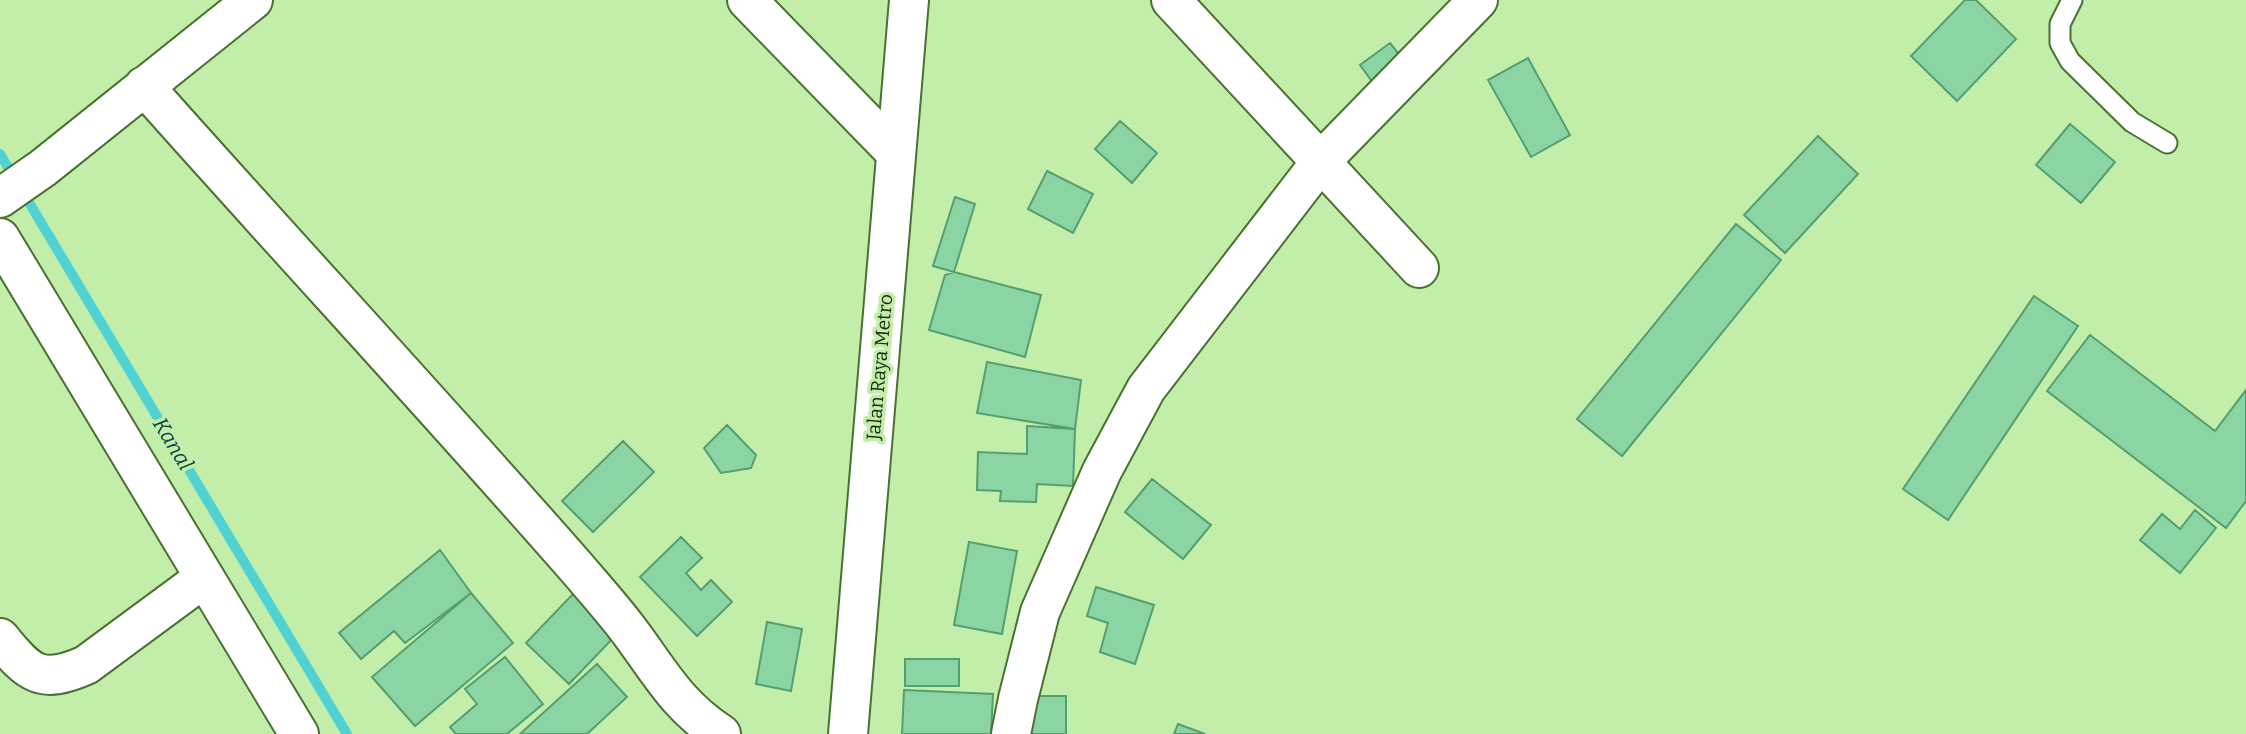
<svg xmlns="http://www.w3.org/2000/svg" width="2246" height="734" viewBox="0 0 2246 734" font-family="Bitter,serif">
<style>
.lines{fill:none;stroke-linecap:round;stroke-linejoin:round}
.stream{stroke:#51d2d2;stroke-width:10}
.building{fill:#8bd5a5;stroke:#559e70;stroke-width:2}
.service-casing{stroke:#4a7132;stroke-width:23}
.minor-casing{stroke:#4a7132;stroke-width:42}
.trunk-casing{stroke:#4a7132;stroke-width:42}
.service{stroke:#fff;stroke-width:19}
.minor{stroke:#fff;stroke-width:38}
.trunk{stroke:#fff;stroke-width:38}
.labels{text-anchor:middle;stroke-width:7;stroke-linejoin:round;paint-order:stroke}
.street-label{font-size:19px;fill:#1a2b10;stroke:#c2eeaa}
.water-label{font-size:21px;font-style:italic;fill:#064343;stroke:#c2eeaa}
</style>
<rect width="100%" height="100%" fill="#c2eeaa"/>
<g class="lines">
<path class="stream" d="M 0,154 L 347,734"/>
</g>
<path class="building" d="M 1965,0 L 1976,0 L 2016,39 L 1957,101 L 1911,56 Z
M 1390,43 L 1407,64 L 1376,87 L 1360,65 Z
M 1528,58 L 1570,135 L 1531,157 L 1488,80 Z
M 1120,121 L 1157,153 L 1132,183 L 1095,149 Z
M 2070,124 L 2115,162 L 2081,203 L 2036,165 Z
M 1818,136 L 1858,174 L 1785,253 L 1744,215 Z
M 1047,171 L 1093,194 L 1073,233 L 1028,209 Z
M 955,197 L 975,204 L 954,272 L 933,266 Z
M 1736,224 L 1781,260 L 1622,456 L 1577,419 Z
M 954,272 L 1041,295 L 1025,357 L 929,330 L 945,275 Z
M 2034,296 L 2078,326 L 1948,520 L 1903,489 Z
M 2090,335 L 2215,431 L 2246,390 L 2246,501 L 2226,528 L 2047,391 Z
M 987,362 L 1081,380 L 1075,429 L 977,413 Z
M 727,425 L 756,455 L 751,468 L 721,473 L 704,448 Z
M 1027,426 L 1075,429 L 1073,486 L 1037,484 L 1036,502 L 1000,501 L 1001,491 L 977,490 L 978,452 L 1027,454 Z
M 623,441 L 654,472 L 593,532 L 562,501 Z
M 1152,479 L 1211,525 L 1183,559 L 1125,512 Z
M 2195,510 L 2216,528 L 2180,573 L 2140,540 L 2162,514 L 2180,529 Z
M 681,537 L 702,558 L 686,573 L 701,590 L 711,580 L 732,602 L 697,636 L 640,577 Z
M 969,542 L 1017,551 L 1002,634 L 954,625 Z
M 440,550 L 471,593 L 405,643 L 394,631 L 361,659 L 339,633 Z
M 1096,587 L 1154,605 L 1135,664 L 1100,652 L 1108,623 L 1087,616 Z
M 471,593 L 513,643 L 415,726 L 372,677 Z
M 573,594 L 616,635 L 569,684 L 526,643 Z
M 767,622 L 802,629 L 791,691 L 756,684 Z
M 505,657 L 543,704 L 507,734 L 456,734 L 450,727 L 477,704 L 465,689 Z
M 905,659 L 959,659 L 959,686 L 905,686 Z
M 597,664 L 627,697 L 587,734 L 520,734 Z
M 904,690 L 993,694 L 991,734 L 902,734 Z
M 1030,696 L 1066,696 L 1066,734 L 1030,734 Z
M 1178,724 L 1205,734 L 1174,734 Z"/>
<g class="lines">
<defs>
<path id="service" d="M 2072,0 L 2060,24 L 2060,43 L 2070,61 L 2132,122 L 2167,143"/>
<path id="minor" d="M 747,0 L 896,153
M 1171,0 L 1419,268
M 144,86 C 287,247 434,405 576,567 C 593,587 611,607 627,628 C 659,670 675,704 721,734
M 0,198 L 43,168 L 253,0
M 0,238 L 299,734
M 0,638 C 29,674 41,685 86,665 L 204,578
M 1011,734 L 1018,699 L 1040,612 L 1102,471 L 1146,389 L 1322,160 L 1478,0"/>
<path id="trunk" d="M 848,734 L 909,0"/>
</defs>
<use href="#service" class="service-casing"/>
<use href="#minor" class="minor-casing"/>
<use href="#trunk" class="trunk-casing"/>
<use href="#service" class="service"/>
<use href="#minor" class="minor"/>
<use href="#trunk" class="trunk"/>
</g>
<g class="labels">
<g class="street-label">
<text transform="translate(879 367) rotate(-85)" y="7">Jalan Raya Metro</text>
</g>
<g class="water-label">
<text transform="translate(173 444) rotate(59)" y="7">Kanal</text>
</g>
</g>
</svg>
